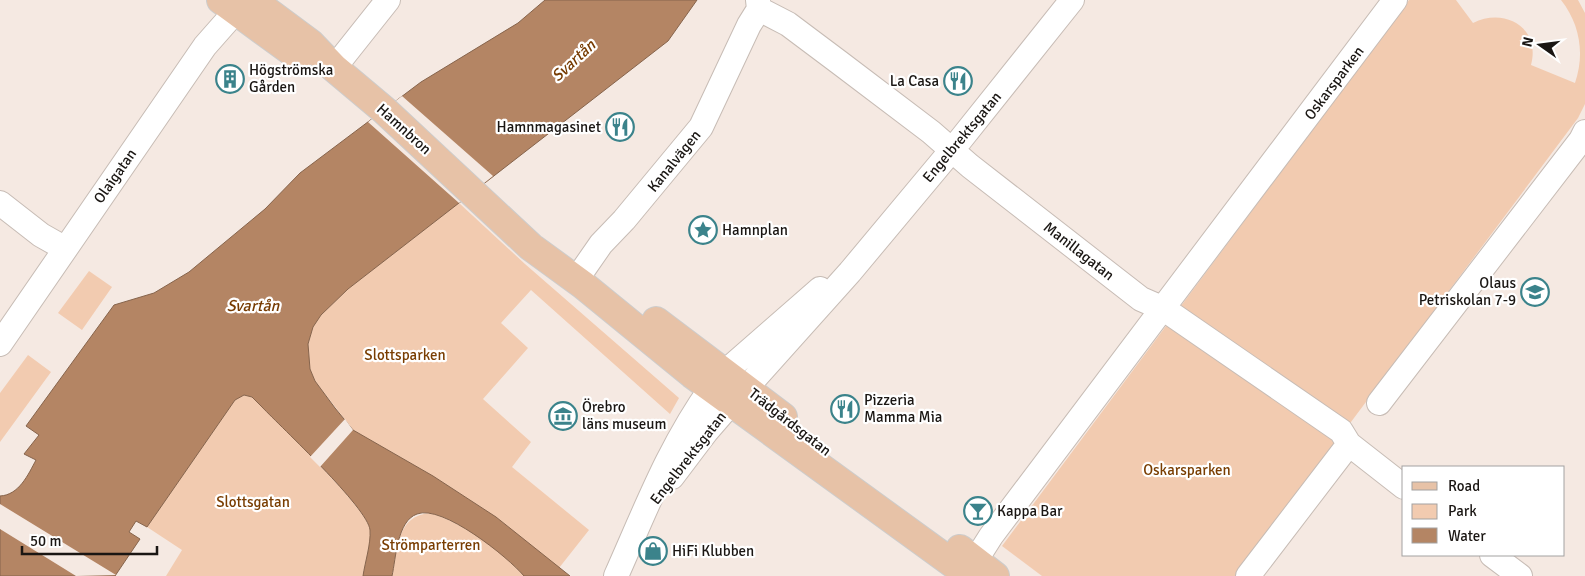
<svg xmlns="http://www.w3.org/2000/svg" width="1585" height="576" viewBox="0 0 1585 576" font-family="Signika,sans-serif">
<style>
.green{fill:#f2cbb0}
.water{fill:#b48564;stroke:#86644c}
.pier{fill:#f5e9e2}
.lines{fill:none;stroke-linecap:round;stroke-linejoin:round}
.minor-casing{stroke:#c7bcb5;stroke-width:26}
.major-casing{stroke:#cdcccb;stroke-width:30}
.minor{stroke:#fff;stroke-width:24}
.major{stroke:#e7c2a7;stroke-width:28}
.labels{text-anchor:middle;stroke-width:4.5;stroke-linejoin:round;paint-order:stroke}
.poi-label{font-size:15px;fill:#1a1613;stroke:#fff;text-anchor:start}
.street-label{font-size:15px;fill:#1a1613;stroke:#fff}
.park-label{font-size:15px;fill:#793d01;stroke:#fff}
.water-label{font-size:16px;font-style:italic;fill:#763a00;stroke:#fff}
</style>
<rect width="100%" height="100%" fill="#f5e9e2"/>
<path class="green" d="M 1409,0 L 1456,0 L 1473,23 C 1505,7 1541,28 1531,65 L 1575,83 C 1585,54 1580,24 1561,0 L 1578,0 L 1585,13 L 1585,104 L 1578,118 L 1236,576 L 1042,576 L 1002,546 Z
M 459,203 L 525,264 L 679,398 L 670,414 L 531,290 L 501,323 L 528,348 L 483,399 L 531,442 L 512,467 L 589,530 L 559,568 L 496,517 L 433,476 L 353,430 L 315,381 L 310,369 L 308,344 L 313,327 L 321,315 L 348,289 Z
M 89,271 L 112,287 L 82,330 L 58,313 Z
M 28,355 L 51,372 L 0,442 L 0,393 Z
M 244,395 L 252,397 L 262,407 C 281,427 368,509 370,530 C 371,544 365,562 363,576 L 166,576 L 182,550 L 147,527 L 235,400 Z
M 431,513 C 462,523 503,551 524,576 L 392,576 C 398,549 396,515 431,513 Z"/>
<path class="water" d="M 545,0 L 697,0 L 668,41 L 348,289 L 321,315 L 313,327 L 308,344 L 310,369 L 315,381 L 335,408 L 353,430 L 433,476 L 496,517 L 570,576 L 524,576 C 508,557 442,504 417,514 C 397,521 396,558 392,576 L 363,576 C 365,562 371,544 370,530 C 368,508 281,427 262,407 L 252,397 L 244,395 L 235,400 L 147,527 L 136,521 L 129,532 L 140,539 L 115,576 L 0,576 L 0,496 C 19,495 28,475 36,460 L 24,454 L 39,435 L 26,426 L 114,305 L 154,293 L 189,272 L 265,209 L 300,173 L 421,82 L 518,23 Z"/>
<path class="pier" d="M 402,96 L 493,176 L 459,203 L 368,122 Z
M 345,419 L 353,430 L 320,467 L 310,457 Z
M 0,504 L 116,575 L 76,576 L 0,529 Z"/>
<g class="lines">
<defs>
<path id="minor" d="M 759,9 L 788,24 L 840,63 L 931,132 L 970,166 L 1141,299 L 1164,309 L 1341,431 L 1349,444 L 1404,487
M 334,68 L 388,0
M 0,203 L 41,235 L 64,248
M 576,280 L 601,244 L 624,220 L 701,127 L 749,25 L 759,9 L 758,0
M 0,344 L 205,46 L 235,12
M 725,372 L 820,289
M 746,388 L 850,272 L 961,139 L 1072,0
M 1379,403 L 1581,140 L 1585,132
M 672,477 L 706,432 L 732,402
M 1492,555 L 1520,576
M 967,574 L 991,536 L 1395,0
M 616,576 C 645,511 670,445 712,387
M 1248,576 L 1349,444"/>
<path id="major" d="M 221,0 L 299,57
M 252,0 L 310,43 L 334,68 L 384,110 L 531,247 L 583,285 L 692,374 L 970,576
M 656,321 L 783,417
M 960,549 L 995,576"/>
</defs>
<use href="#minor" class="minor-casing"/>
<use href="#major" class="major-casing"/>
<use href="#minor" class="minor"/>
<use href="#major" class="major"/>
</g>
<defs>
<symbol id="building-ring" viewBox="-11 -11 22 22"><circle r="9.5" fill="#fff" stroke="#3b838b" stroke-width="1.5"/><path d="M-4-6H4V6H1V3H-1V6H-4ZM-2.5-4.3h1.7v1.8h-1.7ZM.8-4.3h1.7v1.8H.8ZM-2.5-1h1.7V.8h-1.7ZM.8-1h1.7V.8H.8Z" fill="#3b838b"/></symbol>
<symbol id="restaurant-ring" viewBox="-11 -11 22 22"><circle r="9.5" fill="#fff" stroke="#3b838b" stroke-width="1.5"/><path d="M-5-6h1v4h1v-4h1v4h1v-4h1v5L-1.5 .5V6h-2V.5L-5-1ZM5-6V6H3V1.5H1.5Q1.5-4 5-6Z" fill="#3b838b"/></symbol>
<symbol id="sight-ring" viewBox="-11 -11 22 22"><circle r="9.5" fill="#fff" stroke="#3b838b" stroke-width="1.5"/><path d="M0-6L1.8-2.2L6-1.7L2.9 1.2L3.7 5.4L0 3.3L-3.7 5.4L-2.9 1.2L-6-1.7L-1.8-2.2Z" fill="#3b838b"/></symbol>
<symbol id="school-ring" viewBox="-11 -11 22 22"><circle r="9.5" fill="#fff" stroke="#3b838b" stroke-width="1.5"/><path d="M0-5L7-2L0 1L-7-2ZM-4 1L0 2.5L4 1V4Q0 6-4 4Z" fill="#3b838b"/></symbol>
<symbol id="museum-ring" viewBox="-11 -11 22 22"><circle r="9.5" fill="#fff" stroke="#3b838b" stroke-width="1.5"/><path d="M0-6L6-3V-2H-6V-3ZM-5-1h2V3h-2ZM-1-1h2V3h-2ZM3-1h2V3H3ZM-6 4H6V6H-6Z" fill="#3b838b"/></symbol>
<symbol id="bar-ring" viewBox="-11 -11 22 22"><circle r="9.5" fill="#fff" stroke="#3b838b" stroke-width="1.5"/><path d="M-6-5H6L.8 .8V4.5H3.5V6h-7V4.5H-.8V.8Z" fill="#3b838b"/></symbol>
<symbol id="shop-ring" viewBox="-11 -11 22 22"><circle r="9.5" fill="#fff" stroke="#3b838b" stroke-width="1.5"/><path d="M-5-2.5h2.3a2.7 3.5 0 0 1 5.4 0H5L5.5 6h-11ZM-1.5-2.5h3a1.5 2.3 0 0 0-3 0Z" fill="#3b838b"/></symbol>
</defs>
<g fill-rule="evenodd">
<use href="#building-ring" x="214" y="63" width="32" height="32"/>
<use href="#restaurant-ring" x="942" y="65" width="32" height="32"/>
<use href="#restaurant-ring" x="604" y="111" width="32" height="32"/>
<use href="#sight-ring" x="687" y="214" width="32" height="32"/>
<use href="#school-ring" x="1519" y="276" width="32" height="32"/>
<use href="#restaurant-ring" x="829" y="393" width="32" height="32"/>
<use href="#museum-ring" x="547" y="400" width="32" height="32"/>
<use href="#bar-ring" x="962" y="495" width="32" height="32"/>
<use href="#shop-ring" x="637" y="535" width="32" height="32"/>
</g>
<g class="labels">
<g class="poi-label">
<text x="249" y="75">Högströmska<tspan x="249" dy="17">Gården</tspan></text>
<text x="939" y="86" text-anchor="end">La Casa</text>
<text x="601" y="132" text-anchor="end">Hamnmagasinet</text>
<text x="722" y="235">Hamnplan</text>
<text x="1516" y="288" text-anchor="end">Olaus<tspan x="1516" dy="17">Petriskolan 7-9</tspan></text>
<text x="864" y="405">Pizzeria<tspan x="864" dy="17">Mamma Mia</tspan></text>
<text x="582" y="412">Örebro<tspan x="582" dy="17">läns museum</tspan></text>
<text x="997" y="516">Kappa Bar</text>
<text x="672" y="556">HiFi Klubben</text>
</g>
<g class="street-label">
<text transform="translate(1334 83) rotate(-53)" y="5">Oskarsparken</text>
<text transform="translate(404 129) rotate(42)" y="5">Hamnbron</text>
<text transform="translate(962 137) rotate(-50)" y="5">Engelbrektsgatan</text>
<text transform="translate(674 161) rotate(-51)" y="5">Kanalvägen</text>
<text transform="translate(115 176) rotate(-55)" y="5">Olaigatan</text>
<text transform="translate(1079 251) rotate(38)" y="5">Manillagatan</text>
<text transform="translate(790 422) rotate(38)" y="5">Trädgårdsgatan</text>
<text transform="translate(688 458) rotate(-52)" y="5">Engelbrektsgatan</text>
</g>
<g class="park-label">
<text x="405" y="360">Slottsparken</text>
<text x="1187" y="475">Oskarsparken</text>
<text x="253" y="507">Slottsgatan</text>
<text x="431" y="550">Strömparterren</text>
</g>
<g class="water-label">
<text transform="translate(573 60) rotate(-43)" y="6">Svartån</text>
<text x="253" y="311">Svartån</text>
</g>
</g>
<rect x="1402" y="466" width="162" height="90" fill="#ffffff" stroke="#a3a2a1"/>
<rect x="1412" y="482" width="25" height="8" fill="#e7c2a7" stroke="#a3a2a1"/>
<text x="1448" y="491" font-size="15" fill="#1a1613">Road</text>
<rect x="1412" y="504" width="25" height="15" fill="#f2cbb0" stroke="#a3a2a1"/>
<text x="1448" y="516" font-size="15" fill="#1a1613">Park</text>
<rect x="1412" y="528" width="25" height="15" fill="#b48564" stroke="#a3a2a1"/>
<text x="1448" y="541" font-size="15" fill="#1a1613">Water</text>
<g transform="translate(1540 45) rotate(284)" stroke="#ffffff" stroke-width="4" paint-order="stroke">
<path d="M0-4L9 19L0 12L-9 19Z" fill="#1a1613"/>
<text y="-8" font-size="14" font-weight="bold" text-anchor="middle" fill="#1a1613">N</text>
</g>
<path d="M22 546v8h135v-8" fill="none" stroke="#1a1613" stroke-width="2.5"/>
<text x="30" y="546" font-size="15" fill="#1a1613" stroke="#ffffff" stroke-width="4" paint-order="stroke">50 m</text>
</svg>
